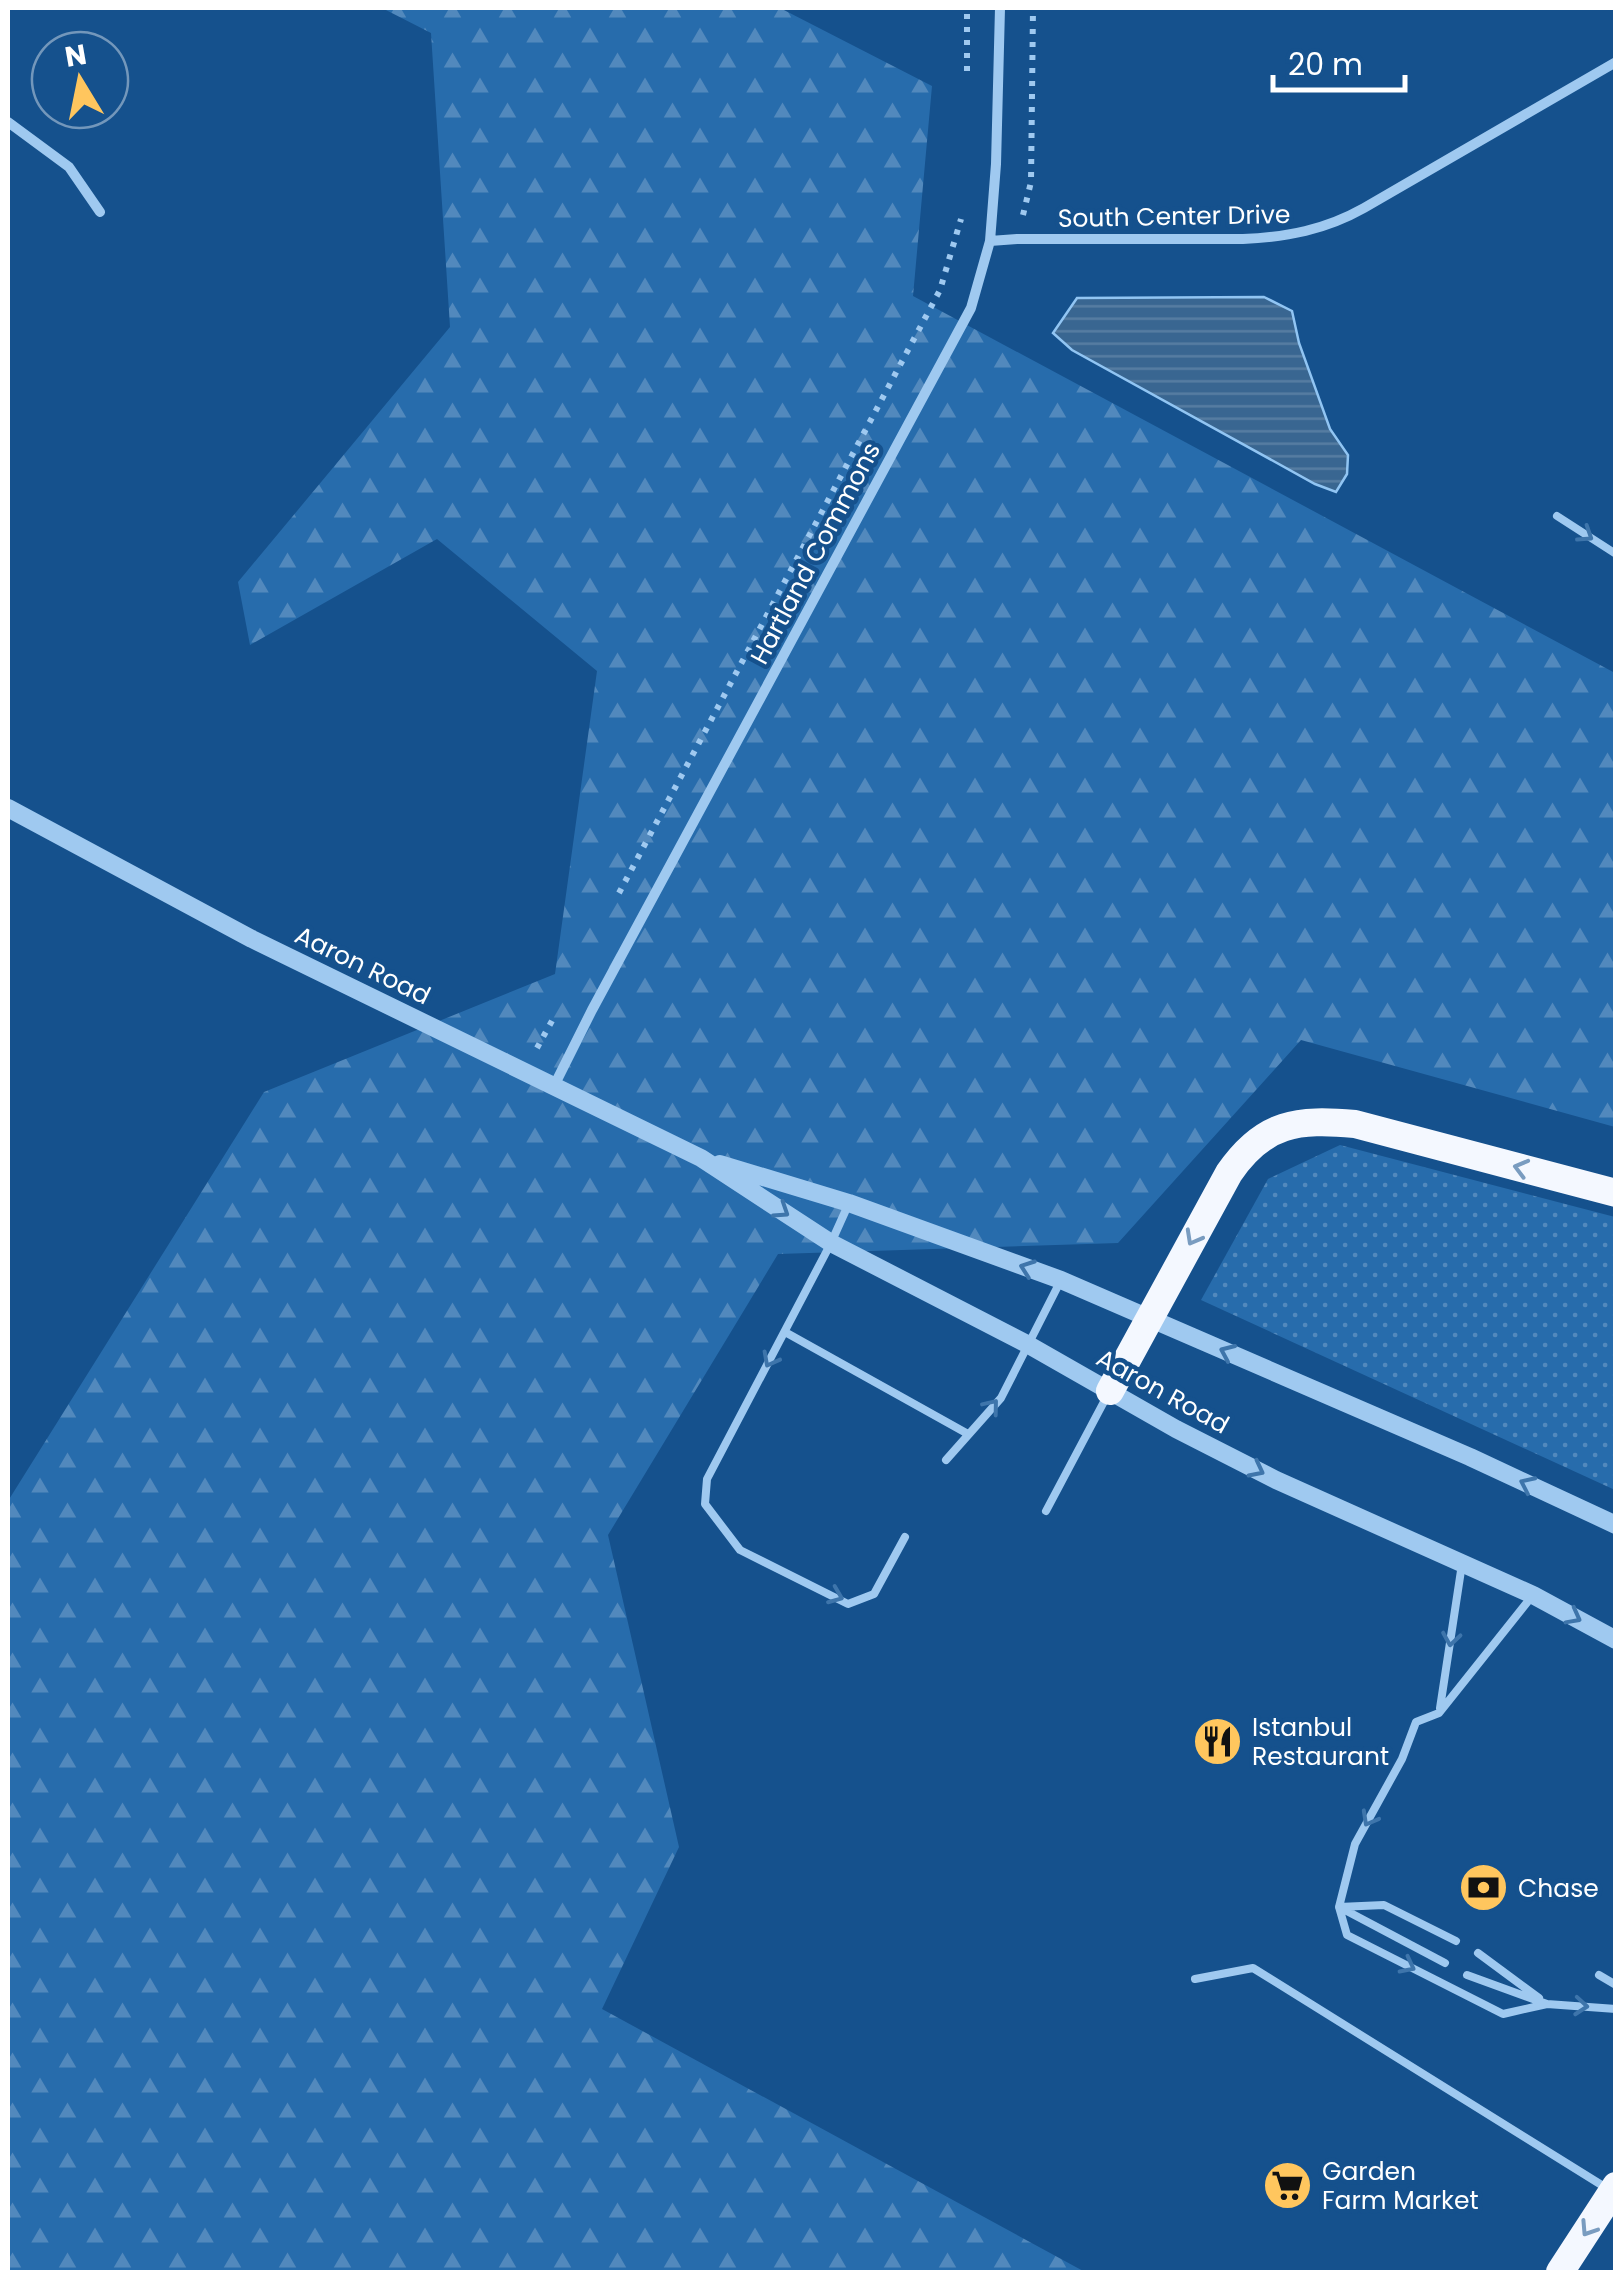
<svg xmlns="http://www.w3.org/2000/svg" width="1623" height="2280" viewBox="0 0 1623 2280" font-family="Poppins,sans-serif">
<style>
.green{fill:url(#green-dots)}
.forest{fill:url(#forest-firs)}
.water{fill:url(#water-rules);stroke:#91c5f3;stroke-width:2.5}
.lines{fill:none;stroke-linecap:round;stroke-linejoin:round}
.path{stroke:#9fc9f0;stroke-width:6;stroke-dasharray:5 8;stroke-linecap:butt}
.service{stroke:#9fc9f0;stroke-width:8}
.minor{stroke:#9fc9f0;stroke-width:10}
.tertiary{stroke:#9fc9f0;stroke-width:18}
.trunk{stroke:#f4f8ff;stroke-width:28}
.oneway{stroke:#3e75ab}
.oneway2{stroke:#799cc0}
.labels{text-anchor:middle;stroke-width:9;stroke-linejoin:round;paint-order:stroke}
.street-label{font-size:25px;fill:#fff;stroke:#15518d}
.poi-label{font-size:25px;fill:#fff;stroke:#15518d;text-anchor:start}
</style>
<defs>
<pattern id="green-dots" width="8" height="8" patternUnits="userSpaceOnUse" patternTransform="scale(2.5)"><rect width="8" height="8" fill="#276cac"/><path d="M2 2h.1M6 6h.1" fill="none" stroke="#5289bd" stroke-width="1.8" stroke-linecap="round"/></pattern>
<pattern id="forest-firs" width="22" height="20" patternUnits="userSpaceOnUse" patternTransform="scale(2.5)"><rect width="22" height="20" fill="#276cac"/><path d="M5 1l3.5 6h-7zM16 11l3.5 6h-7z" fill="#5289bd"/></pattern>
<pattern id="water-rules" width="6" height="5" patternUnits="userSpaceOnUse" patternTransform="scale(2.5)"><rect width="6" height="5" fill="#396691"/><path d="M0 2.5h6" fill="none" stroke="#577da2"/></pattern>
</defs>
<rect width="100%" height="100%" fill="#15518d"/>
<path class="green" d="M 1340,1145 L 1615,1217 L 1615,1490 L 1201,1300 L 1268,1179 Z"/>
<path class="forest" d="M 382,8 L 780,8 L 932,86 L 913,296 L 1615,673 L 1615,1127 L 1301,1040 L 1118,1243 L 778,1254 L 608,1535 L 679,1847 L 602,2009 L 1085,2272 L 8,2272 L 8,1501 L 264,1092 L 555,974 L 597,671 L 437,539 L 250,645 L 238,582 L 450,327 L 431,33 Z"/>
<path class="water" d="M 1264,297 L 1292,311 L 1299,343 L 1330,429 L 1348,455 L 1347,474 L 1336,492 L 1315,484 L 1072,350 L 1053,333 L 1077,298 Z"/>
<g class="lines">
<path class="path" d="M 967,71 L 967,8
M 1023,215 L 1031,182 L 1033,8
M 619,893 L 940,290 L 961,219
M 537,1048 L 553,1019"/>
<path class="service" d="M 1557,516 L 1616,554
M 849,1203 L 831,1243 L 707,1479 L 705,1504 L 740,1550 L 848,1604 L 874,1594 L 905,1537
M 785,1332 L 968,1434
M 946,1460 L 1001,1398 L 1061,1280
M 1046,1511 L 1107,1396
M 1533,1595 L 1439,1713 L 1416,1722 L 1402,1759 L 1355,1844 L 1339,1907 L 1347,1935 L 1503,2014 L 1547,2004
M 1440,1708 L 1462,1564
M 1339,1907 L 1384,1905 L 1456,1941
M 1343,1909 L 1445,1963
M 1478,1953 L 1539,1998
M 1467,1975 L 1547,2004 L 1616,2009
M 1599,1975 L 1616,1985
M 1195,1979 L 1253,1968 L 1608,2189"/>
<path class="minor" d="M 8,122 L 69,167 L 100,212
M 990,241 L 1017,239 L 1243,239 C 1287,237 1325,230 1364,208 L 1616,62
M 554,1086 L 592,1010 L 971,308 L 990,241 L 996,164 L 1000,8"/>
<path class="tertiary" d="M 8,808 L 252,939 L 701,1158 L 831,1243 L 1027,1344 L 1176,1429 L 1276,1480 L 1533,1595 L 1616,1640
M 720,1164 L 849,1203 L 1061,1280 L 1470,1457 L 1616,1525"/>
<path class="trunk" d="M 1110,1391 L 1229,1173 C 1264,1122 1298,1119 1355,1124 L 1616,1193
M 1560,2272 L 1616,2186"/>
</g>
<defs><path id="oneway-chevron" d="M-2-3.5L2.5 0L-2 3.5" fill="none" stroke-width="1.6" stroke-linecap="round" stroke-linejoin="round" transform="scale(2.5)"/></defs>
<g class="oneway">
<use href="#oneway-chevron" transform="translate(1586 535) rotate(33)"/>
<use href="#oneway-chevron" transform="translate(782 1211) rotate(33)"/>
<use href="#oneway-chevron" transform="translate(1027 1268) rotate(-160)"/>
<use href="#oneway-chevron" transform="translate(1227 1352) rotate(-156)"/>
<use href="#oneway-chevron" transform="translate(770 1360) rotate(118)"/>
<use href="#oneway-chevron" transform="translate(992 1406) rotate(-51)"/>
<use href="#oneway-chevron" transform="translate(1257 1470) rotate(27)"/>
<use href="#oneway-chevron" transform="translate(1527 1484) rotate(-155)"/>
<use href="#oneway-chevron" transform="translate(836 1596) rotate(22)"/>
<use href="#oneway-chevron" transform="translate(1574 1617) rotate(28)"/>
<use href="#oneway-chevron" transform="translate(1451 1639) rotate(99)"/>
<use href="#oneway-chevron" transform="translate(1369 1819) rotate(119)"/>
<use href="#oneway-chevron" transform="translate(1408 1966) rotate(27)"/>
<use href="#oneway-chevron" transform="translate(1581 2006) rotate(5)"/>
</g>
<g class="oneway2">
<use href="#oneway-chevron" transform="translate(1521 1168) rotate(-165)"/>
<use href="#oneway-chevron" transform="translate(1193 1238) rotate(119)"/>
<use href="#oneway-chevron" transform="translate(1588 2229) rotate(123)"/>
</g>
<defs>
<symbol id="restaurant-disc" viewBox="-11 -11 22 22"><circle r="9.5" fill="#ffc65e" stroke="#15518d"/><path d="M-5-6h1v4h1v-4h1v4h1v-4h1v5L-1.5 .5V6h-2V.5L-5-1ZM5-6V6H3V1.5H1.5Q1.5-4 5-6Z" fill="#111"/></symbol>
<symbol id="bank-disc" viewBox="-11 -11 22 22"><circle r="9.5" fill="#ffc65e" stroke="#15518d"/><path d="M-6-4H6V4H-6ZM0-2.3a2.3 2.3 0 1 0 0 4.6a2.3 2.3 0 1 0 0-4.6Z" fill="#111"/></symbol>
<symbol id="supermarket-disc" viewBox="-11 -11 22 22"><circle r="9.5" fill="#ffc65e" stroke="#15518d"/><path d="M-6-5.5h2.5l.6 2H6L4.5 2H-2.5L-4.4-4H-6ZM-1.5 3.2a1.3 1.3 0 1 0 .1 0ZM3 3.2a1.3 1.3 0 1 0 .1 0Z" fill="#111"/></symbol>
</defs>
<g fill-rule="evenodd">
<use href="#restaurant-disc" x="1190" y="1714" width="55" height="55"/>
<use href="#bank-disc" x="1456" y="1860" width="55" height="55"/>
<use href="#supermarket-disc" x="1260" y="2158" width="55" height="55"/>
</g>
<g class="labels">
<g class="street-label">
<text transform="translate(1174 216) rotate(-1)" y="9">South Center Drive</text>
<text transform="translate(815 553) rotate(-62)" y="9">Hartland Commons</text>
<text transform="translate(363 965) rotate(26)" y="9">Aaron Road</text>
<text transform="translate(1163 1391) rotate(29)" y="9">Aaron Road</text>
</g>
<g class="poi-label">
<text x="1252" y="1736">Istanbul<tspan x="1252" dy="29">Restaurant</tspan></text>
<text x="1518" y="1897">Chase</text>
<text x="1322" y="2180">Garden<tspan x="1322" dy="29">Farm Market</tspan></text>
</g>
</g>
<rect width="1623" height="2280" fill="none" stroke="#ffffff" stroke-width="20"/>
<g transform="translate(80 80) rotate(350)"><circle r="48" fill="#15518d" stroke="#7397bb" stroke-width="2.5"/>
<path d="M0-8L18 38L0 25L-18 38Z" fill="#ffc65e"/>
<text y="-15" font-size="28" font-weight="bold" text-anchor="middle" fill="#ffffff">N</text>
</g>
<path d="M1273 75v15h132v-15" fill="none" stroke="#ffffff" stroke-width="5"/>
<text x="1288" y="75" font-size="30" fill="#ffffff" stroke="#15518d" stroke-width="8" paint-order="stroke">20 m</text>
</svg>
